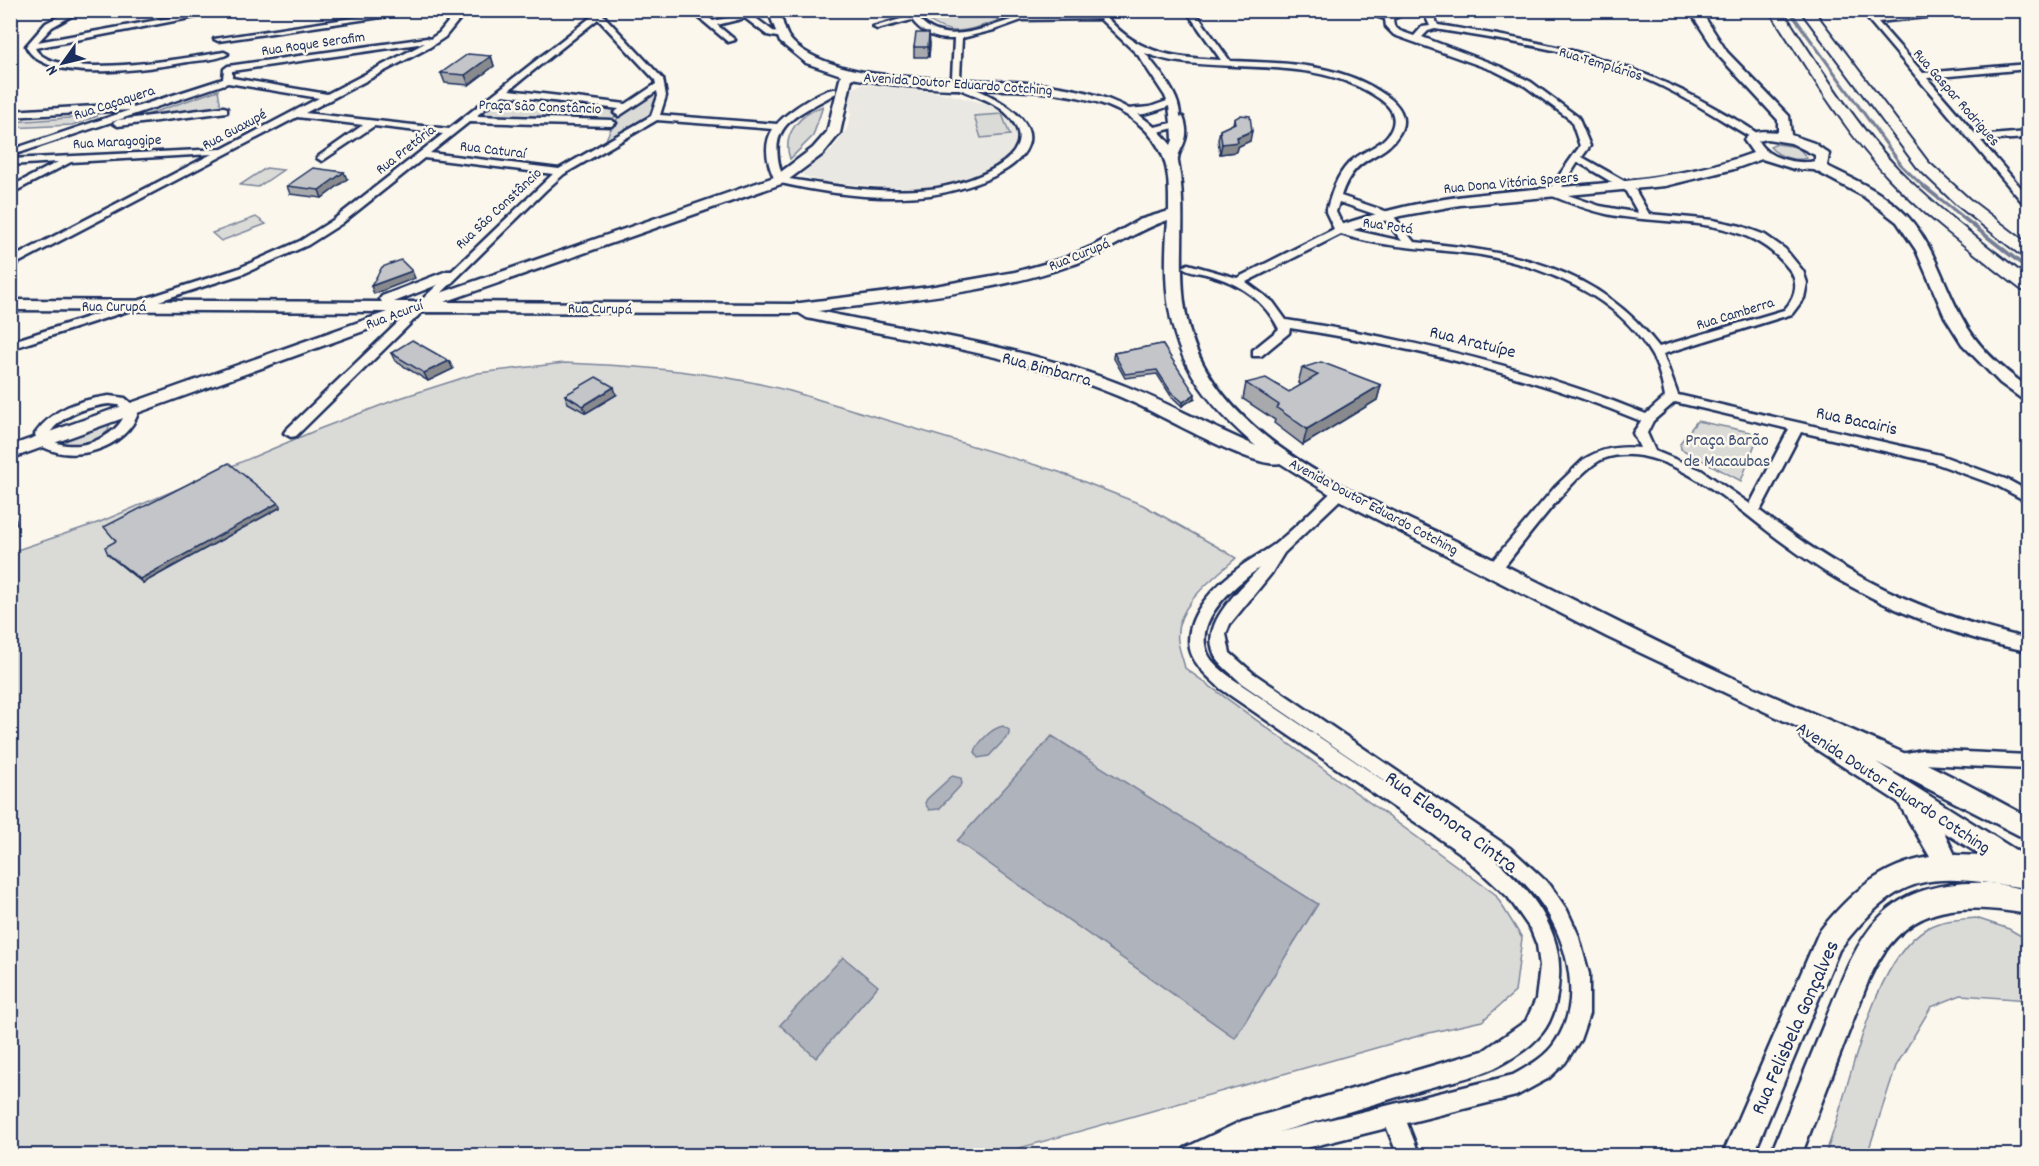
<svg xmlns="http://www.w3.org/2000/svg" width="2039" height="1166" viewBox="0 0 2039 1166" font-family="Dekko,sans-serif">
<style>
.built{fill:#eae8e2}
.green{fill:#dadad7;stroke:#7a849a;stroke-width:1.5}
.water{fill:#afb3bb;stroke:#747e96;stroke-width:1.5}
.lines{fill:none;stroke-linecap:round;stroke-linejoin:round}
.stream-far1{stroke:#747e96;stroke-width:3}
.stream{stroke:#747e96;stroke-width:4}
.street-casing{stroke:#1b2f5e;stroke-width:5}
.secondary-casing{stroke:#1b2f5e;stroke-width:5}
.primary-casing{stroke:#1b2f5e;stroke-width:4}
.street{fill:#fbf7ec;fill-rule:evenodd}
.secondary{fill:#fbf7ec;fill-rule:evenodd}
.primary{fill:#fbf7ec;fill-rule:evenodd}
.wall{fill:#a8a9ad;stroke:#1b2f5e;stroke-width:1.5}
.shaded-wall{fill:#888a8d;stroke:#1b2f5e;stroke-width:1.5}
.building{fill:#c3c5c9;stroke:#1b2f5e;stroke-width:1.5}
.labels{text-anchor:middle;stroke-width:5;stroke-linejoin:round;paint-order:stroke}
.far-street-label{font-size:15px;fill:#1b2f5e;stroke:#fbf7ec}
.street-label{font-size:18px;fill:#1b2f5e;stroke:#fbf7ec}
.park-label{font-size:18px;fill:#415176;stroke:#fbf7ec}
.near-street-label{font-size:21px;fill:#1b2f5e;stroke:#fbf7ec}
</style>
<rect width="100%" height="100%" fill="#fbf7ec"/>
<filter id="ink" filterUnits="userSpaceOnUse"><feTurbulence type="fractalNoise" baseFrequency=".0167" numOctaves="2"/><feDisplacementMap in="SourceGraphic" scale="12" xChannelSelector="R" yChannelSelector="G"/><feConvolveMatrix kernelMatrix="1 2 1 2 8 2 1 2 1" color-interpolation-filters="sRGB"/></filter>
<g filter="url(#ink)">
<path class="built" d="M 861,84 L 944,93 L 987,104 L 1002,112 L 1013,123 L 1017,135 L 1014,147 L 1005,159 L 990,170 L 956,182 L 929,187 L 887,187 L 824,182 L 804,176 L 803,173 L 832,150 L 847,129 L 851,115 L 849,91 Z"/>
<path class="green" d="M 958,12 L 1003,19 C 974,28 955,40 928,20 Z
M 660,86 L 661,96 L 654,115 L 604,146 C 614,112 632,104 660,86 Z
M 218,90 L 221,107 L 137,118 L 149,114 Z
M 504,94 L 624,107 L 610,122 L 473,118 Z
M 823,106 L 813,136 L 790,159 C 781,133 801,114 823,106 Z
M 1002,114 L 1010,135 L 981,138 L 974,116 Z
M 98,116 L 72,125 L 11,128 L 11,122 Z
M 1777,144 L 1798,147 L 1807,158 C 1795,162 1778,156 1770,147 Z
M 266,168 L 283,170 L 258,187 L 240,185 Z
M 256,217 L 266,224 L 221,241 L 212,233 Z
M 564,363 C 641,366 717,372 790,391 L 1059,472 L 1143,505 L 1223,550 L 1236,558 C 1214,578 1173,607 1178,641 C 1179,650 1183,659 1185,668 L 1495,894 L 1522,938 L 1515,992 L 1482,1021 L 1429,1033 L 995,1155 L 11,1155 L 11,552 L 100,522 L 319,429 L 400,398 L 478,373 Z
M 1697,421 L 1750,432 L 1758,436 L 1741,481 L 1681,449 L 1680,443 Z
M 110,423 L 108,431 C 93,442 77,452 60,440 Z
M 1976,918 L 2009,929 L 2028,940 L 2028,1000 L 1961,995 L 1931,1007 L 1896,1066 L 1867,1155 L 1825,1155 C 1849,1096 1869,962 1927,928 C 1941,920 1961,919 1976,918 Z"/>
<path class="water" d="M 1003,726 L 1009,730 L 1009,735 L 989,756 L 978,758 L 975,752 C 978,742 992,728 1003,726 Z
M 1052,736 L 1318,904 L 1235,1038 L 957,841 Z
M 952,776 L 961,778 L 962,784 L 939,809 L 929,810 L 925,803 L 927,799 Z
M 843,957 L 878,986 L 816,1058 L 780,1025 Z"/>
<g class="lines">
<path class="stream-far1" d="M 1789,10 L 1902,166 L 1924,187"/>
<path class="stream" d="M 1922,185 L 2028,269"/>
<defs>
<path id="street" d="M 10,10 L 20,10 L 10,15 Z
M 71,10 L 82,10 L 52,27 L 38,42 L 212,10 L 231,10 L 35,48 C 52,83 191,57 224,52 L 228,54 C 218,60 200,60 188,62 C 153,68 43,86 26,46 L 46,23 Z
M 405,10 L 429,10 L 218,41 L 214,39 Z
M 458,10 L 467,10 L 445,37 L 430,47 L 305,113 L 449,129 L 600,10 L 609,10 L 603,15 L 663,79 L 666,96 L 660,115 L 777,124 C 786,113 822,88 836,89 L 836,93 C 796,117 764,123 783,178 C 831,186 880,194 929,189 C 961,186 1049,159 1008,115 C 994,100 970,94 952,86 L 951,84 L 955,81 C 977,88 1039,114 1028,145 C 1018,175 958,191 930,195 C 880,201 824,193 776,182 C 768,166 762,146 773,129 L 657,120 L 564,174 L 546,190 L 296,436 L 291,437 L 284,433 L 286,430 L 553,174 L 424,158 L 341,224 L 308,245 L 245,273 L 10,349 L 10,342 L 237,269 L 300,241 L 333,220 L 443,134 L 374,126 L 322,161 L 317,158 L 319,156 L 363,125 L 297,117 L 10,267 L 10,259 L 212,154 L 71,162 L 10,194 L 10,187 L 58,162 L 10,165 L 10,159 L 222,149 L 319,98 L 228,83 L 10,156 L 10,150 L 130,110 L 10,117 L 10,111 L 130,104 L 133,105 L 133,108 L 223,79 L 224,69 L 228,66 L 427,38 L 430,39 L 439,33 ZM 598,19 L 655,80 L 656,84 L 626,104 L 509,90 ZM 425,43 L 327,94 L 232,78 L 232,71 ZM 657,91 L 658,96 L 651,116 L 559,169 L 430,153 L 469,122 L 611,126 L 616,123 L 611,120 L 476,116 L 503,95 L 619,109 L 614,113 L 619,116 Z
M 690,10 L 699,10 L 713,21 L 741,15 L 735,10 L 745,10 L 773,31 L 786,36 L 782,38 L 767,35 L 745,18 L 717,25 L 735,40 L 728,42 Z
M 932,10 L 947,10 L 919,19 C 944,47 984,28 1014,19 L 969,10 L 991,10 L 1025,16 L 1097,15 L 1093,10 L 1101,10 C 1133,53 1171,58 1221,60 L 1190,16 L 1190,10 L 1198,10 L 1198,16 L 1230,61 C 1284,63 1340,63 1385,95 C 1399,104 1409,118 1399,134 C 1382,162 1356,151 1341,196 L 1391,213 L 1414,242 C 1511,251 1596,265 1659,347 L 1784,310 C 1795,298 1800,283 1789,269 C 1747,214 1673,226 1611,215 C 1590,211 1570,203 1550,195 L 1551,187 L 1580,146 L 1571,120 L 1525,86 L 1495,71 L 1394,35 L 1386,27 L 1385,19 L 1357,10 C 1368,10 1377,15 1387,15 C 1395,15 1403,10 1412,10 L 1393,19 L 1394,26 L 1400,31 L 1414,36 L 1422,27 L 1430,26 L 1425,15 L 1428,10 L 1436,10 L 1433,15 L 1438,25 C 1537,41 1625,56 1713,107 C 1728,116 1747,124 1760,136 L 1752,138 C 1716,117 1682,94 1644,78 C 1578,50 1505,41 1435,29 L 1428,31 L 1422,37 L 1501,67 L 1531,82 L 1578,117 L 1590,146 L 1582,157 L 1633,186 L 1649,214 L 1713,220 L 1741,226 L 1765,235 L 1785,249 L 1803,271 L 1807,283 L 1804,298 L 1792,314 L 1663,354 L 1678,395 L 1940,455 L 2008,480 L 2028,491 L 2028,502 L 1998,486 L 1932,462 L 1801,432 L 1760,511 C 1850,579 1920,612 2028,639 L 2028,651 C 1967,640 1904,616 1850,586 C 1825,573 1801,556 1778,539 C 1735,507 1661,437 1603,459 C 1576,470 1520,548 1499,573 L 1489,573 L 1487,569 L 1489,565 L 1555,487 L 1583,460 C 1601,448 1620,446 1640,448 L 1633,433 L 1641,421 C 1527,374 1411,347 1290,328 L 1289,333 L 1261,356 L 1253,356 L 1253,350 L 1279,329 C 1265,301 1240,283 1209,275 C 1201,272 1189,272 1183,267 L 1188,264 L 1237,278 L 1334,229 L 1326,212 C 1331,195 1336,176 1349,163 C 1362,150 1388,145 1393,125 C 1396,113 1389,106 1380,99 C 1321,58 1247,71 1180,62 C 1168,61 1156,57 1145,53 C 1159,71 1188,103 1178,127 L 1154,133 L 1149,130 L 1151,128 L 1171,123 L 1169,106 C 1157,111 1135,119 1123,112 L 1128,109 L 1150,107 L 1167,101 L 1165,96 L 1138,55 L 1100,19 L 1022,20 L 994,30 L 962,38 L 960,77 L 956,80 L 952,77 L 954,39 C 936,40 923,34 912,20 L 877,29 L 873,27 ZM 1578,162 L 1625,190 L 1638,213 L 1600,206 L 1559,192 ZM 1339,202 L 1383,217 L 1402,241 L 1344,228 L 1336,212 ZM 1341,234 C 1387,249 1434,248 1481,255 C 1544,266 1618,296 1651,354 C 1659,367 1662,382 1665,397 L 1646,414 C 1530,367 1410,339 1286,320 L 1273,302 L 1246,282 ZM 1675,402 L 1789,429 L 1750,504 L 1701,470 L 1655,451 L 1647,433 L 1653,421 Z
M 1860,10 L 1869,10 L 1875,17 L 1957,10 L 1994,10 L 1878,22 L 1923,73 L 2028,64 L 2028,69 L 1927,78 L 1977,136 L 2028,132 L 2028,138 L 1981,141 L 2028,196 L 2028,205 L 2024,204 Z
M 224,107 L 227,108 L 227,112 L 118,126 L 113,123 L 118,120 Z
M 109,396 L 125,398 L 139,410 C 128,449 71,466 38,444 L 35,434 C 53,408 80,400 109,396 ZM 109,404 L 118,405 L 126,411 C 118,439 74,455 49,439 L 49,434 C 63,414 86,407 109,404 Z
M 1341,486 L 1348,491 L 1346,494 L 1284,553 L 1271,574 L 1230,624 L 1226,634 L 1230,653 L 1253,673 L 1510,848 L 1550,885 L 1567,910 L 1578,934 L 1589,974 L 1589,1014 L 1580,1040 L 1565,1063 L 1549,1078 L 1516,1096 L 1407,1123 L 1420,1156 L 1398,1156 L 1387,1128 L 1274,1156 L 1182,1156 L 1185,1148 L 1242,1121 L 1483,1051 L 1526,1021 L 1536,999 L 1540,966 L 1537,945 L 1531,930 L 1508,897 L 1459,852 L 1221,689 C 1210,678 1194,666 1190,649 C 1183,614 1219,582 1244,564 C 1254,557 1266,551 1275,544 C 1297,527 1316,506 1336,488 ZM 1259,568 C 1239,592 1196,625 1217,659 C 1223,668 1234,675 1241,683 L 1470,839 L 1233,679 C 1224,672 1211,663 1207,652 C 1194,618 1236,585 1259,568 ZM 1472,840 C 1498,858 1525,880 1543,906 C 1568,943 1583,1001 1556,1041 C 1546,1057 1529,1066 1513,1075 L 1279,1132 C 1327,1118 1375,1104 1424,1089 C 1446,1083 1472,1078 1494,1068 C 1510,1060 1530,1048 1542,1033 C 1554,1018 1558,996 1559,977 C 1563,917 1514,874 1472,840 Z
M 1922,750 L 2028,755 L 2028,769 L 1922,764 L 1897,768 L 1891,766 L 1888,761 L 1891,756 Z"/>
<path id="secondary" d="M 768,10 L 779,10 C 782,19 784,29 788,36 C 796,49 816,58 830,63 C 934,100 1099,49 1171,145 L 1173,140 L 1172,120 L 1178,116 L 1183,117 C 1193,142 1176,149 1178,162 C 1191,232 1167,296 1203,364 C 1253,459 1387,506 1478,552 C 1563,594 1647,638 1733,678 C 1784,702 1837,723 1888,746 C 1936,767 1982,792 2028,817 L 2028,840 L 1876,762 L 2028,858 L 2028,888 C 1931,875 1904,866 1839,950 L 1753,1156 L 1722,1156 L 1819,932 C 1849,894 1881,865 1930,857 L 1898,802 L 1805,742 L 1801,735 L 1804,730 L 1607,637 L 1341,501 L 1280,463 C 1256,470 1161,415 1134,403 C 1031,356 916,342 807,318 L 799,313 L 410,312 L 408,315 L 10,459 L 10,446 L 387,312 L 10,310 L 10,300 L 382,302 L 380,299 L 382,296 L 447,271 L 457,271 L 460,274 L 457,277 L 394,302 L 429,302 L 429,297 L 774,177 L 813,148 L 827,132 L 841,75 L 806,63 L 780,42 ZM 852,78 C 885,84 918,88 952,89 C 1015,91 1123,83 1159,148 C 1170,167 1169,190 1169,211 L 1139,220 L 1093,246 L 1062,259 L 1015,272 L 929,287 L 792,304 L 444,302 L 784,183 L 823,154 L 840,133 ZM 1168,220 C 1159,323 1177,379 1256,446 C 1206,425 1158,397 1107,379 C 1014,345 914,331 818,311 C 903,300 991,293 1072,265 C 1106,254 1134,231 1168,220 ZM 1944,832 L 1982,856 L 1955,855 Z
M 1689,10 L 1700,10 L 1727,52 L 1789,116 L 1791,135 L 1814,143 L 1829,154 L 1827,166 C 1855,180 1886,193 1908,217 C 1935,247 1943,284 1962,318 C 1977,347 2002,369 2028,387 L 2028,400 L 2022,399 L 2000,383 L 1962,344 L 1945,317 L 1916,250 L 1897,222 L 1863,196 L 1814,170 L 1794,169 L 1762,159 L 1734,169 L 1665,186 L 1460,205 L 1400,216 L 1340,234 L 1333,230 L 1335,227 C 1383,210 1432,199 1482,194 C 1574,184 1665,185 1753,153 L 1744,140 C 1753,129 1765,131 1778,132 L 1778,120 L 1719,56 ZM 1767,139 L 1791,143 L 1815,155 L 1815,161 C 1797,165 1767,159 1758,141 Z
M 1992,883 L 2028,890 L 2028,914 C 1956,902 1903,904 1869,979 L 1801,1156 L 1770,1156 C 1788,1112 1806,1068 1824,1024 C 1860,933 1879,879 1992,883 Z"/>
<path id="primary" d="M 1769,10 L 1782,10 C 1818,65 1853,121 1898,169 C 1937,210 1984,243 2028,278 L 2028,291 L 2022,290 C 1976,254 1929,220 1889,178 C 1842,128 1807,67 1769,10 Z
M 1800,10 L 1813,10 L 1928,162 L 1969,199 L 2028,244 L 2028,257 L 2022,256 L 1957,205 L 1918,168 Z"/>
</defs>
<use href="#street" class="street-casing"/>
<use href="#secondary" class="secondary-casing"/>
<use href="#primary" class="primary-casing"/>
<use href="#street" class="street"/>
<use href="#secondary" class="secondary"/>
<use href="#primary" class="primary"/>
</g>
<path class="wall" d="M 930,43 L 929,57 L 914,57 L 914,47 Z
M 491,56 L 494,66 L 469,85 L 445,83 L 441,73 Z
M 1234,119 L 1250,141 L 1237,147 L 1236,152 L 1220,154 L 1218,140 L 1220,130 L 1233,124 Z
M 347,179 L 322,198 L 290,194 L 287,186 Z
M 1162,344 L 1195,398 L 1182,406 L 1171,396 L 1157,374 L 1125,378 L 1113,357 L 1114,353 Z
M 391,353 L 449,361 L 453,369 L 428,381 L 395,361 Z
M 1302,368 L 1381,385 L 1377,400 L 1303,445 L 1274,423 L 1275,420 L 1243,399 L 1246,383 L 1289,392 L 1302,385 L 1298,383 Z
M 565,395 L 616,395 L 586,413 L 568,403 Z
M 281,507 L 143,583 L 112,558 L 108,554 Z"/>
<path class="shaded-wall" d="M 929,33 L 930,43 L 929,57 L 928,47 Z
M 491,56 L 494,66 L 469,85 L 465,75 Z
M 1252,131 L 1250,141 L 1237,147 L 1236,152 L 1220,154 L 1222,144 Z
M 344,172 L 347,179 L 322,198 L 319,190 Z
M 412,271 L 415,278 L 374,294 L 371,286 Z
M 449,361 L 453,369 L 428,381 L 424,373 Z
M 1381,385 L 1377,400 L 1303,445 L 1307,429 Z
M 614,387 L 616,395 L 586,413 L 583,406 Z
M 1195,394 L 1195,398 L 1182,406 L 1183,402 Z
M 10,500 L 17,524 L 12,528 L 10,526 Z
M 278,503 L 281,507 L 143,583 L 140,579 Z"/>
<path class="building" d="M 916,33 L 929,33 L 928,47 L 914,47 Z
M 468,54 L 491,56 L 465,75 L 441,73 Z
M 1241,115 L 1250,116 L 1252,131 L 1237,137 L 1238,142 L 1222,144 L 1220,130 L 1235,123 L 1234,119 Z
M 313,168 L 344,172 L 319,190 L 287,186 Z
M 401,260 L 412,271 L 371,286 L 382,267 Z
M 412,340 L 449,361 L 424,373 L 391,353 Z
M 1162,344 L 1195,394 L 1183,402 L 1171,392 L 1157,370 L 1125,374 L 1114,353 Z
M 1321,362 L 1381,385 L 1307,429 L 1277,408 L 1279,405 L 1246,383 L 1266,378 L 1289,392 L 1318,375 L 1302,368 Z
M 596,377 L 614,387 L 583,406 L 565,395 Z
M 229,463 L 278,503 L 140,579 L 108,554 L 105,547 L 116,541 L 104,527 Z"/>
</g>
<g class="labels">
<g class="far-street-label">
<text transform="translate(313 43) rotate(-8)" y="5">Rua Roque Serafim</text>
<text transform="translate(1601 63) rotate(17)" y="5">Rua Templários</text>
<text transform="translate(958 83) rotate(4)" y="5">Avenida Doutor Eduardo Cotching</text>
<text transform="translate(1957 97) rotate(49)" y="5">Rua Gaspar Rodrigues</text>
<text transform="translate(114 102) rotate(-18)" y="5">Rua Caçaquera</text>
<text transform="translate(540 106) rotate(2)" y="5">Praça São Constâncio</text>
<text transform="translate(234 129) rotate(-28)" y="5">Rua Guaxupé</text>
<text transform="translate(117 141) rotate(-3)" y="5">Rua Maragogipe</text>
<text transform="translate(405 149) rotate(-38)" y="5">Rua Pretória</text>
<text transform="translate(493 149) rotate(7)" y="5">Rua Caturaí</text>
<text transform="translate(1511 182) rotate(-5)" y="5">Rua Dona Vitória Speers</text>
<text transform="translate(498 208) rotate(-43)" y="5">Rua São Constâncio</text>
<text transform="translate(1388 225) rotate(8)" y="5">Rua Potá</text>
<text transform="translate(1079 254) rotate(-22)" y="5">Rua Curupá</text>
<text x="114" y="311">Rua Curupá</text>
<text transform="translate(600 308) rotate(1)" y="5">Rua Curupá</text>
<text transform="translate(1735 313) rotate(-17)" y="5">Rua Camberra</text>
<text transform="translate(394 314) rotate(-20)" y="5">Rua Acuruí</text>
<text transform="translate(1374 506) rotate(28)" y="5">Avenida Doutor Eduardo Cotching</text>
</g>
<g class="street-label">
<text transform="translate(1473 341) rotate(14)" y="6">Rua Aratuípe</text>
<text transform="translate(1047 368) rotate(15)" y="6">Rua Bimbarra</text>
<text transform="translate(1857 420) rotate(12)" y="6">Rua Bacairis</text>
<text transform="translate(1894 787) rotate(33)" y="6">Avenida Doutor Eduardo Cotching</text>
</g>
<g class="park-label">
<text x="1727" y="445">Praça Barão<tspan x="1727" dy="21">de Macaubas</tspan></text>
</g>
<g class="near-street-label">
<text transform="translate(1452 821) rotate(36)" y="7">Rua Eleonora Cintra</text>
<text transform="translate(1794 1027) rotate(-66)" y="7">Rua Felisbela Gonçalves</text>
</g>
</g>
<rect width="2039" height="1166" fill="none" stroke="#fbf7ec" stroke-width="36"/>
<rect x="18" y="18" width="2003" height="1130" fill="none" stroke="#1b2f5e" stroke-width="2" filter="url(#ink)"/>
<g transform="translate(63 63) rotate(236)" stroke="#fbf7ec" stroke-width="4.5" paint-order="stroke">
<path d="M0-4.5L10 22L0 15L-10 22Z" fill="#1b2f5e"/>
<text y="-9" font-size="16" font-weight="bold" text-anchor="middle" fill="#1b2f5e">N</text>
</g>
</svg>
